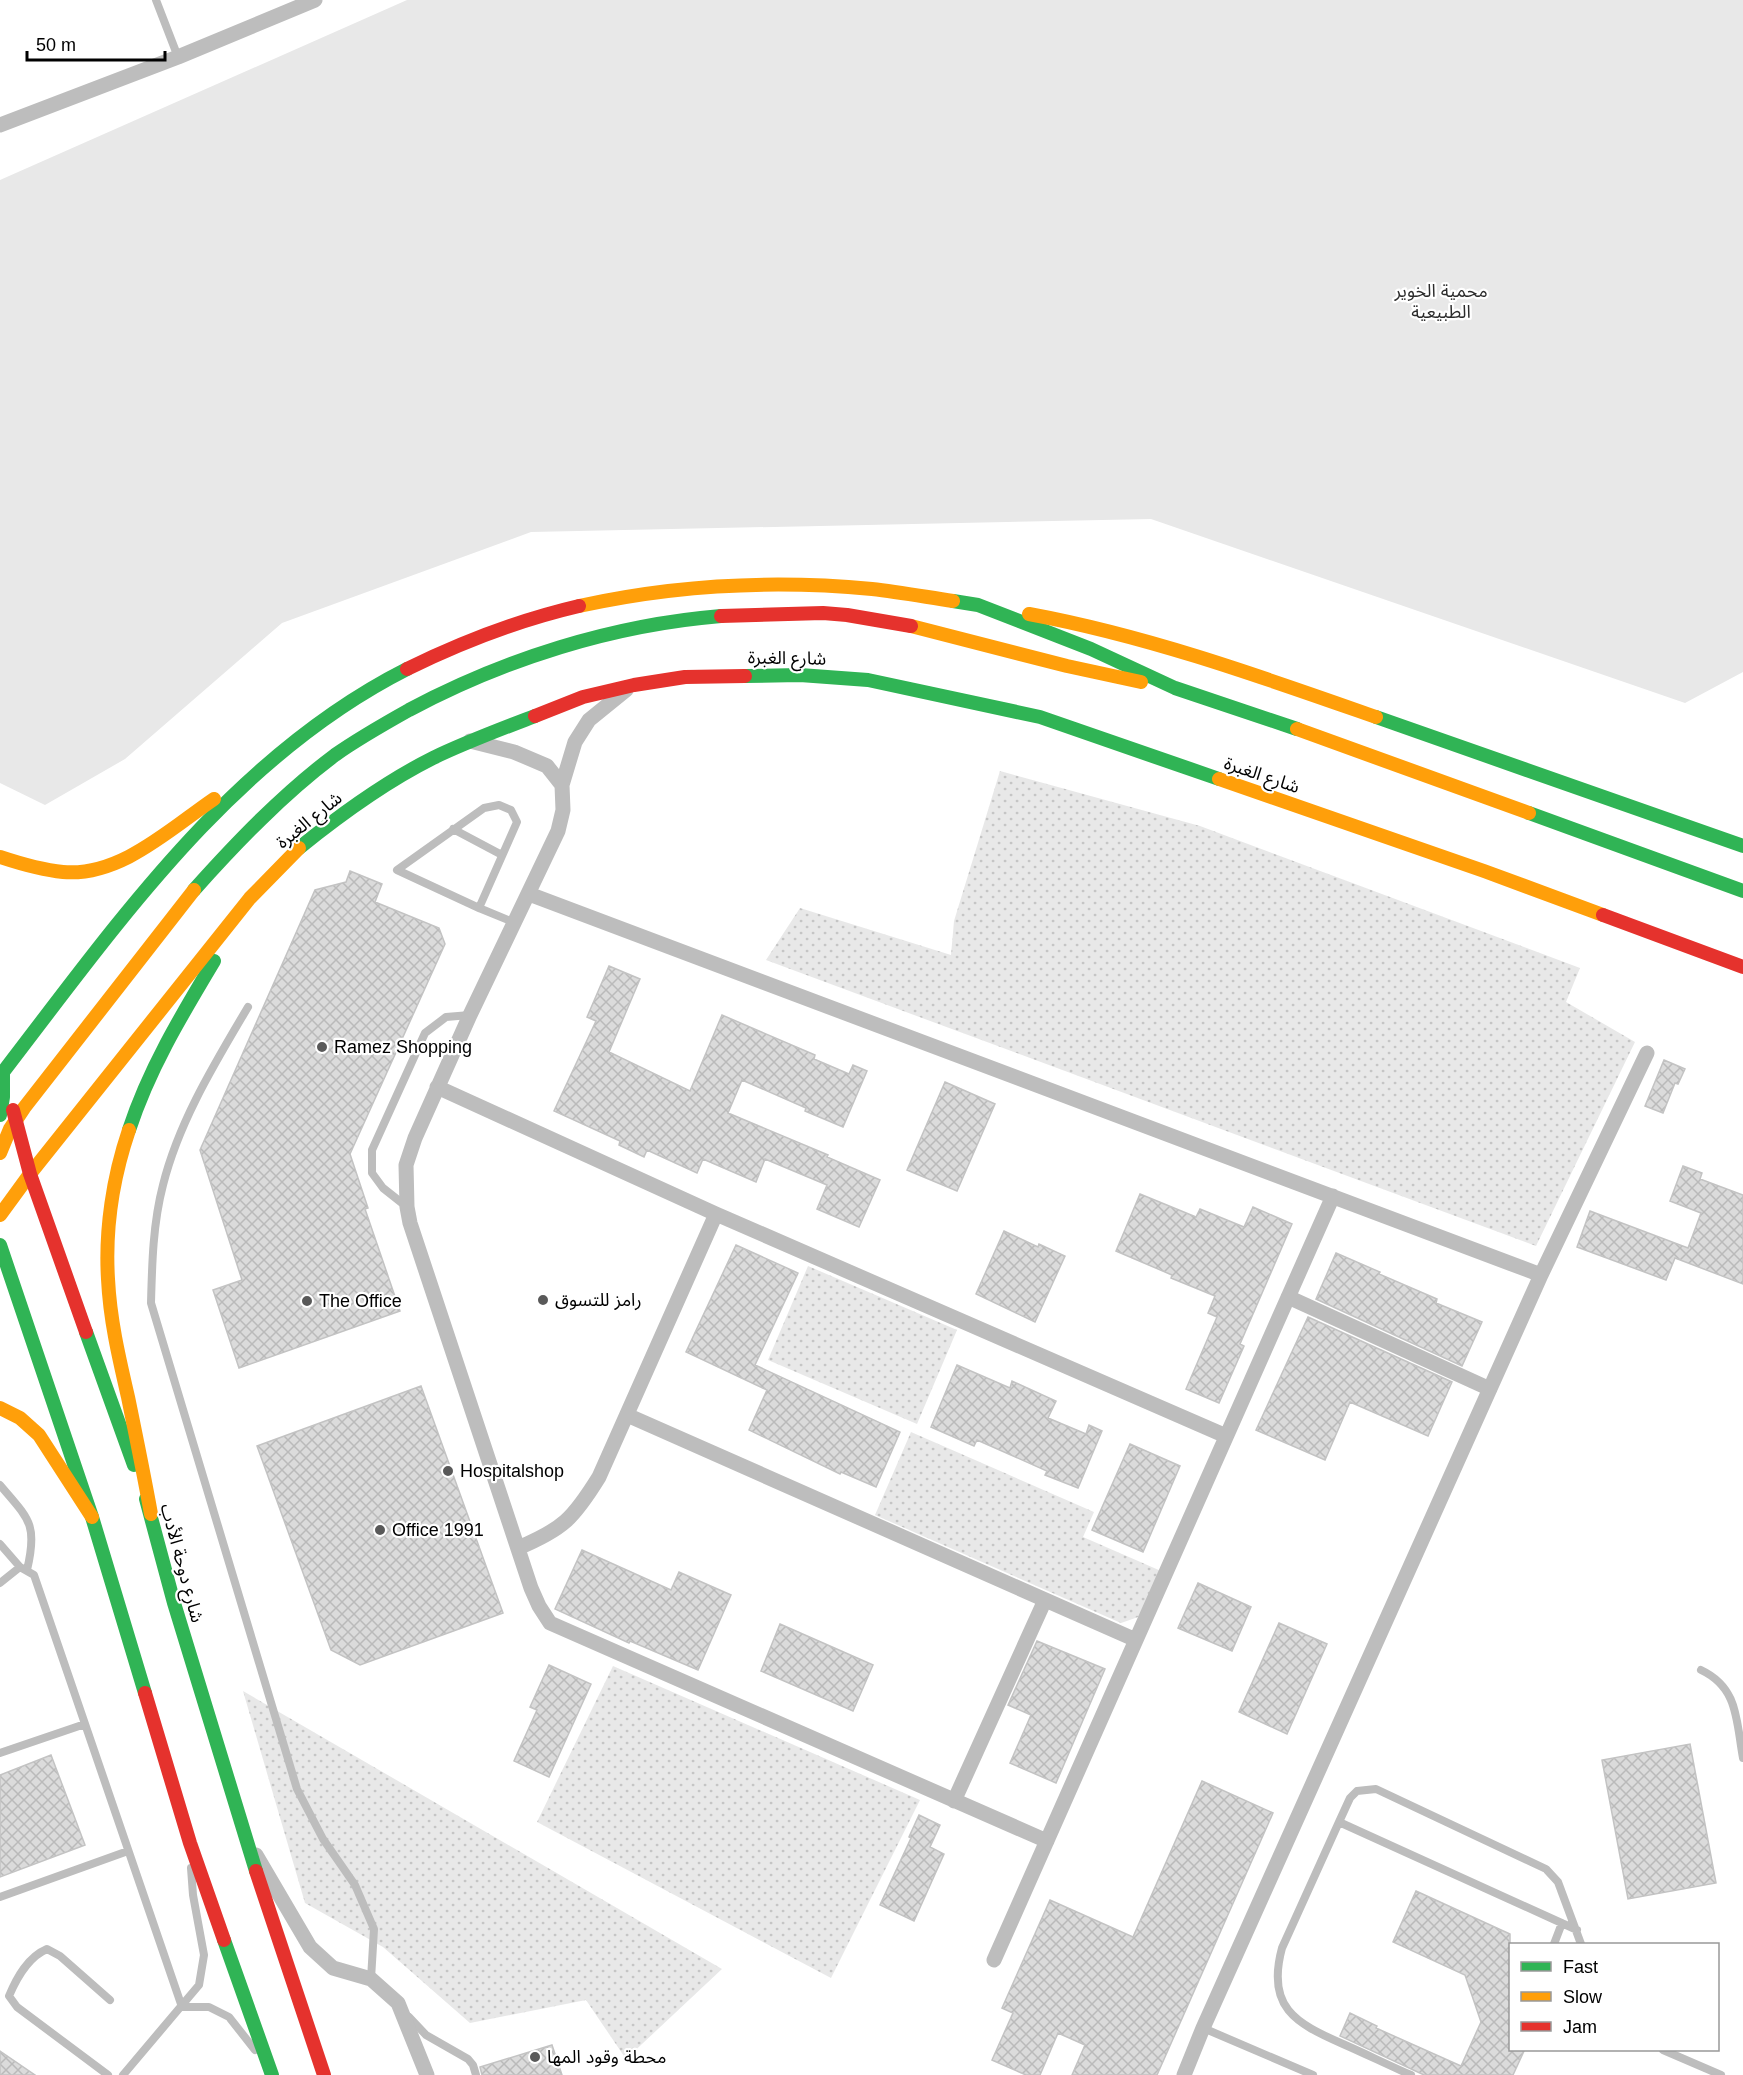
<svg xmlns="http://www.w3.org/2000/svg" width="1743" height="2075" viewBox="0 0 1743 2075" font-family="Arial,'Noto Sans Arabic',sans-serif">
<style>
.grass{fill:url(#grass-dots)}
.park{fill:#e8e8e8}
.building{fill:url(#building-cross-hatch);stroke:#c3c3c3;stroke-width:1.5}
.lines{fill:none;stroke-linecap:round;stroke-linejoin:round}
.lane{stroke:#bdbdbd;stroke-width:8}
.street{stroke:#bdbdbd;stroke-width:15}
.fast{stroke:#30b455;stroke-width:14}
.slow{stroke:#ff9f0a;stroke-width:14}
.jam{stroke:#e5322d;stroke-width:14}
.poi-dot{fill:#595959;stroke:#fff;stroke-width:2}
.labels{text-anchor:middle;stroke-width:4.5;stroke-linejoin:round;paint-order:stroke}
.park-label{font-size:18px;fill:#2c2c2c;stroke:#fff}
.street-label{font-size:18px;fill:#000;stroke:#fff}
.poi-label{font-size:18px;fill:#000;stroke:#fff;text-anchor:start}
</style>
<defs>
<pattern id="grass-dots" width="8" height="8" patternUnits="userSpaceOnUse" patternTransform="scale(1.5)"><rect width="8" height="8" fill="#e8e8e8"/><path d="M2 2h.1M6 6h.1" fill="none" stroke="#c5c5c5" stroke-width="1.8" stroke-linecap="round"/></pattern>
<pattern id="building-cross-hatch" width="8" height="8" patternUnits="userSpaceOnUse" patternTransform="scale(1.5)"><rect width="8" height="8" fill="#dbdbdb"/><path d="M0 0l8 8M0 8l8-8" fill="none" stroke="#bababa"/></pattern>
</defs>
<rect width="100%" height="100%" fill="#fff"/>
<path class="grass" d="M 1000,771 L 1200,826 L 1580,968 L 1566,1002 L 1635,1042 L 1536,1246 L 766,960 L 800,908 L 951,955 L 954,921 Z
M 808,1266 L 957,1330 L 917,1424 L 768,1360 Z
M 911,1432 L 1094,1512 L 1083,1537 L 1161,1571 L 1141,1616 L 1121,1623 L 875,1515 Z
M 613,1666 L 920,1800 L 831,1978 L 537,1822 Z
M 243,1691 L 722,1969 L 626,2059 L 586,2000 L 470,2023 L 383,1947 L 305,1903 Z"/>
<path class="park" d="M 407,0 L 1743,0 L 1743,672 L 1685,703 L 1151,519 L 531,532 L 282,623 L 125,759 L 45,805 L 0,783 L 0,180 Z"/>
<path class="building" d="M 350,871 L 382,884 L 375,902 L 439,928 L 445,944 L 350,1154 L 368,1208 L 365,1209 L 400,1311 L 239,1368 L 213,1290 L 242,1280 L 200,1150 L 315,890 L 346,882 Z
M 609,966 L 640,979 L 609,1052 L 690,1091 L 722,1015 L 815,1055 L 814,1059 L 849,1074 L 853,1065 L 867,1071 L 843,1127 L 805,1111 L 806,1108 L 742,1080 L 728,1113 L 828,1155 L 827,1157 L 880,1180 L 859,1227 L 817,1209 L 827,1185 L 765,1159 L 756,1182 L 703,1159 L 697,1173 L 647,1150 L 644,1157 L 619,1145 L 620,1141 L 554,1111 L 596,1021 L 587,1017 Z
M 1664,1060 L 1685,1069 L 1678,1084 L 1675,1083 L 1663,1113 L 1645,1106 Z
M 945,1082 L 995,1104 L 957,1191 L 907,1170 Z
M 1683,1166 L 1702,1173 L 1700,1179 L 1743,1195 L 1743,1284 L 1675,1258 L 1666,1280 L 1577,1247 L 1590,1211 L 1688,1248 L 1701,1213 L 1670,1201 Z
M 1140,1194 L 1196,1217 L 1200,1209 L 1244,1227 L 1253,1207 L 1292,1224 L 1240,1344 L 1244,1346 L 1219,1403 L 1186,1389 L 1217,1317 L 1208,1313 L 1215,1296 L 1171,1278 L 1172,1275 L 1116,1251 Z
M 1004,1231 L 1038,1247 L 1039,1244 L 1065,1256 L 1035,1322 L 976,1294 Z
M 736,1245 L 798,1273 L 755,1365 L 900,1432 L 876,1487 L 841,1472 L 840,1474 L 749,1430 L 767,1390 L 686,1352 Z
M 1336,1253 L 1380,1272 L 1379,1274 L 1437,1299 L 1436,1303 L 1482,1322 L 1462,1366 L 1316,1299 Z
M 1308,1317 L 1452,1382 L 1428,1436 L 1350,1402 L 1325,1460 L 1256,1430 Z
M 957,1365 L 1010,1388 L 1012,1381 L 1056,1401 L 1048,1418 L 1086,1434 L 1089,1425 L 1102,1431 L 1078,1488 L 1045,1475 L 1047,1471 L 977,1440 L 974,1446 L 931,1427 Z
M 421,1386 L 503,1613 L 360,1665 L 331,1650 L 257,1446 Z
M 1130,1444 L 1180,1466 L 1143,1552 L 1092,1530 Z
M 582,1550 L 671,1590 L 679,1572 L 731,1595 L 698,1670 L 630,1641 L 629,1643 L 555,1609 Z
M 1198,1583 L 1251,1607 L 1232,1651 L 1178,1628 Z
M 1279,1623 L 1327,1644 L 1287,1734 L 1239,1712 Z
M 780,1624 L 873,1665 L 853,1711 L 761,1671 Z
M 1037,1641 L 1105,1669 L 1056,1783 L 1010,1763 L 1031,1715 L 1008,1705 Z
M 549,1665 L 591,1684 L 549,1777 L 514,1761 L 537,1710 L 530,1707 Z
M 1690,1744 L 1716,1883 L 1628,1899 L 1602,1760 Z
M 51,1755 L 85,1845 L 0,1877 L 0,1775 Z
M 1202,1781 L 1273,1813 L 1157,2075 L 1072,2075 L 1085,2045 L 1058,2033 L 1040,2075 L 1026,2075 L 992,2060 L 1013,2013 L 1002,2008 L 1050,1900 L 1133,1937 Z
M 919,1815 L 940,1825 L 930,1847 L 944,1854 L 914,1921 L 880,1905 L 911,1838 L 909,1837 Z
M 1416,1891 L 1510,1934 L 1510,2049 L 1525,2049 L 1513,2075 L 1424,2075 L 1340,2036 L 1350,2013 L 1377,2026 L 1376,2028 L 1461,2066 L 1481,2022 L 1465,1975 L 1393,1942 Z
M 552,2045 L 562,2075 L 482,2075 L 480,2067 Z
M 0,2051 L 35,2075 L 0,2075 Z"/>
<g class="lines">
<path class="lane" d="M 156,0 L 178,57
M 453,829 L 502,855
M 479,908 L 397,870 L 484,808 L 499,805 L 511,810 L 517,822 L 479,908 L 513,922
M 248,1007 C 215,1063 179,1121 163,1185 C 153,1223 152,1264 151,1303 L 297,1789 L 323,1839 L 355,1885 L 374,1929 L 371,1979
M 407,1207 L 383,1188 L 372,1173 L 372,1150 L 425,1033 L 446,1017 L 470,1015
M 0,1485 C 29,1519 38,1524 27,1570
M 0,1544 L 20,1567 L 34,1575 L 182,2007
M 0,1583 L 20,1567
M 1701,1670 C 1739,1688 1736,1721 1743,1758
M 0,1753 L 85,1724
M 1339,1822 L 1577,1930
M 0,1897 L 128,1851
M 1554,1944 L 1562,1923
M 182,2007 L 209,2007 L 229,2017 L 255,2050
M 409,2017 L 426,2035 L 468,2059 L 473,2065 L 476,2075
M 1203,2028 L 1313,2075
M 1663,2050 L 1721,2075
M 108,2075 L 17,2007 L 9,1996 C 17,1977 28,1957 47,1949 L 60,1956 L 110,2000
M 123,2075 L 199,1985 L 204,1955 L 193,1895 L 191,1868
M 1411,2075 C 1388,2065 1366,2054 1343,2044 C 1295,2023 1266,2007 1282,1948 L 1339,1822 L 1350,1798 L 1357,1791 L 1376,1789 L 1546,1869 L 1558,1882 L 1581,1944"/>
<path class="street" d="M 0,125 L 178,57 L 315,0
M 626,690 L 589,720 L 575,742 L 562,785 L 563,810 L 558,831 L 470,1015 L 415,1138 L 406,1165 L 407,1207 L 410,1223 L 531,1588 L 539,1606 L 550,1623 L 1047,1841
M 470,741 L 514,752 L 547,766 L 562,785
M 529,894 L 1541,1275
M 437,1087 L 716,1214 L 1226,1436
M 1288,1297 L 1490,1389
M 627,1415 L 1136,1640
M 518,1548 C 563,1529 573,1519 599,1477 L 716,1214
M 954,1801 L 1045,1600
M 256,1855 L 310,1947 L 333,1968 L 371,1979 L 398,2003 L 427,2075
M 994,1960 L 1333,1196
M 1184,2075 L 1203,2028 L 1541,1275 L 1647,1053"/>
<path class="fast" d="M 953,601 L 978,605 L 1091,649 L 1175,688 L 1297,729
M 745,676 L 800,675 L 868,680 L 1040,717 L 1219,779
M 1376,717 L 1743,846
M 1529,813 L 1743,891
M 299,848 C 341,814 385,782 433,758 C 466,742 501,729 535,716
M 194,890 C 237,842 283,794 335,755 C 359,738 384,724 409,710 C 505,659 612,625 721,616
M 0,1076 C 117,924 231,758 407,669
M 0,1115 L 3,1097 L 3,1072
M 129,1130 C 149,1069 181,1016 214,961
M 0,1245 L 92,1517 L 145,1693
M 86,1332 L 134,1465
M 146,1499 L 174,1603 L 256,1871
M 224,1940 L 272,2075"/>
<path class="slow" d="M 579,606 C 674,585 775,580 872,589 C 899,592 926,597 953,601
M 1029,614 C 1148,636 1262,677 1376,717
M 911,626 L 1067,666 L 1141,682
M 1297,729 L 1529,813
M 1219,779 L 1484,871 L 1603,915
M 0,857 C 21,864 41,870 63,872 C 120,877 170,829 214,799
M 129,1130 C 113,1177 105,1230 108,1279 C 110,1320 119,1358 128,1397 C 136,1436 144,1475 151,1514
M 0,1153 L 10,1129 L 24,1108 L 194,890
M 0,1215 L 30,1174 L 250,898 L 299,848
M 0,1408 L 20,1418 L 39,1435 L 92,1517"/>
<path class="jam" d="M 721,616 L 823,613 L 847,615 L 911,626
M 407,669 C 462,642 519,620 579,606
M 535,716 L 583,697 L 634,685 L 685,677 L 745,676
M 1603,915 L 1743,967
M 13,1110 L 30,1174 L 86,1332
M 145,1693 L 190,1843 L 224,1940
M 256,1871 L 324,2075"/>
</g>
<g class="poi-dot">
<circle cx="322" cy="1047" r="6"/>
<circle cx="543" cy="1300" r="6"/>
<circle cx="307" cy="1301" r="6"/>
<circle cx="448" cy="1471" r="6"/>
<circle cx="380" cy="1530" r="6"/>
<circle cx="535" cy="2057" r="6"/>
</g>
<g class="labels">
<g class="park-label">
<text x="1441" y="297">محمية الخوير<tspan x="1441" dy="21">الطبيعية</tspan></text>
</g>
<g class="street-label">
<text transform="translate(787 658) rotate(1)" y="6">شارع الغبرة</text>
<text transform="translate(1262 775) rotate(19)" y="6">شارع الغبرة</text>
<text transform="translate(309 820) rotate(-39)" y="6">شارع الغبرة</text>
<text transform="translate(182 1563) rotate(75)" y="6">شارع دوحة الأدب</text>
</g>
<g class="poi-label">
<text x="334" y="1053">Ramez Shopping</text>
<text x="555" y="1306">رامز للتسوق</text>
<text x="319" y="1307">The Office</text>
<text x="460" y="1477">Hospitalshop</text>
<text x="392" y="1536">Office 1991</text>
<text x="547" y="2063">محطة وقود المها</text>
</g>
</g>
<rect x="1509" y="1943" width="210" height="108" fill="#ffffff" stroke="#999999" stroke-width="1.5"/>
<rect x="1521" y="1962" width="30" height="9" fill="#30b455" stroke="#999999" stroke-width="1.5"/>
<text x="1563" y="1973" font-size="18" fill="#000000">Fast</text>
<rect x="1521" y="1992" width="30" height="9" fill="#ff9f0a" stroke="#999999" stroke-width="1.5"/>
<text x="1563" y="2003" font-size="18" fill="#000000">Slow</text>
<rect x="1521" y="2022" width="30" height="9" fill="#e5322d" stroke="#999999" stroke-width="1.5"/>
<text x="1563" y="2033" font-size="18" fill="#000000">Jam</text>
<path d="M27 51v9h138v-9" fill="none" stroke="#000000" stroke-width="3"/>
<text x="36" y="51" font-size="18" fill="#000000" stroke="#ffffff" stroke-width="4.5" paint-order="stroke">50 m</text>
</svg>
